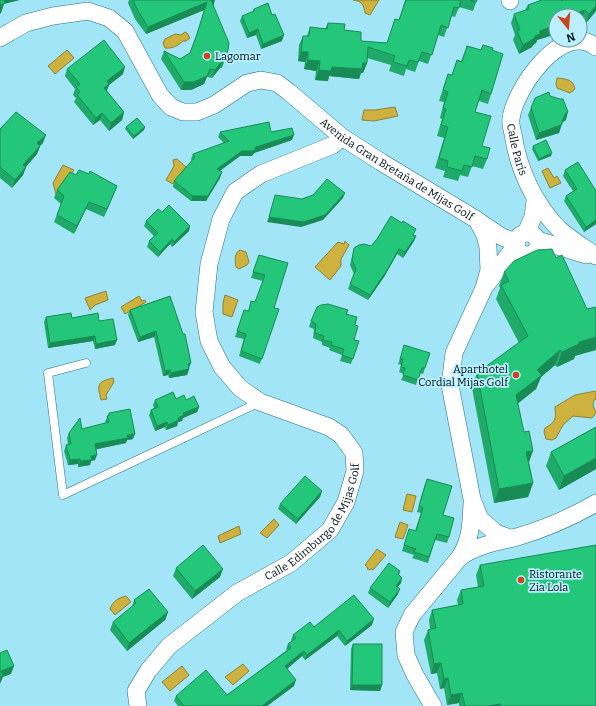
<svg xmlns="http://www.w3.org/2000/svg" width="596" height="706" viewBox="0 0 596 706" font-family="Bitter,serif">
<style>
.water{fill:#cdb23f;stroke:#908132}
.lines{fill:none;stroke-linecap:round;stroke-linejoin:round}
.service-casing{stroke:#2a6f7f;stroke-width:9}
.minor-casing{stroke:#2a6f7f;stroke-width:18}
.service{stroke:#fff;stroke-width:8}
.minor{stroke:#fff;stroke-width:17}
.wall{fill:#1faa69}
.shaded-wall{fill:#198b55}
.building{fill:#24c67a;stroke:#198b55}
.poi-dot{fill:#ce451d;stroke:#baf0fe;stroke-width:1.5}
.labels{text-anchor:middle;stroke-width:3.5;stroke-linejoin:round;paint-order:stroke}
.poi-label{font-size:11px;fill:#001015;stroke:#baf0fe;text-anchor:start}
.street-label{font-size:11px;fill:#001015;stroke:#baf0fe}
</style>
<rect width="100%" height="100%" fill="#a1e5f7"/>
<path class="water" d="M 353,0 L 379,0 L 370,15 L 365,13 C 364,4 361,1 353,0 Z
M 185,32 L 187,33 L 190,38 L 186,41 L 183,41 C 178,46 171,49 165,48 L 163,43 L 165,39 L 175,34 L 181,35 Z
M 67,50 L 74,58 L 55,74 L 48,66 Z
M 557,78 C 566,79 573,79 575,89 L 570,93 L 557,88 L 556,84 Z
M 395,107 L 398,116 L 374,121 L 362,120 L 364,110 L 375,110 Z
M 177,159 L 186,167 L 173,184 L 166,180 L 174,166 L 173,160 Z
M 63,165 L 74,170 L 56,194 L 53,183 Z
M 548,168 L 554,178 L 557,176 L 561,183 L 550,188 L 542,171 Z
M 345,241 L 349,245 L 341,259 L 341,266 L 330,280 L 315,267 L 338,242 L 344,244 Z
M 240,250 L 246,252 L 249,262 L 247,265 L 239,269 L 236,267 C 235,261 234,253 240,250 Z
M 106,291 L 108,300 L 95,305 L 90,310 L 85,298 Z
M 225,295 L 238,300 L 232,317 L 223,314 L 223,303 Z
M 139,296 L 142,301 L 145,300 L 146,302 L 125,314 L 121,307 Z
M 113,378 L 114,382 L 106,395 L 107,399 L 101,400 C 97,384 97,382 113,378 Z
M 596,391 L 596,399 L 594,400 L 593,405 L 596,413 L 592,418 L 573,416 L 563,425 L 556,438 L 552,440 L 546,439 L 544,432 L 545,428 C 556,422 556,419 555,407 L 575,395 Z
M 407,494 L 416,496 L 412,512 L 403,510 Z
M 274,519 L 279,525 L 267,538 L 260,533 Z
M 400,522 L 408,525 L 403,539 L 395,537 Z
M 239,526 L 241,534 L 220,543 L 218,536 Z
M 377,549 L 386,555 L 373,570 L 371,569 L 368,570 L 367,567 L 365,565 Z
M 126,596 L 131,602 L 115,615 L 110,609 C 113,601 118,598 126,596 Z
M 243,664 L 249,671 L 233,685 L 225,677 Z
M 182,666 L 189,675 L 170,691 L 162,682 Z"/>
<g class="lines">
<defs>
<path id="service" d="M 86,363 L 48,373 L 63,495 L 260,402"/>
<g id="minor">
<path d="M 510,1 L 510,0"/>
<path id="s1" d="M 0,38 L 10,32 L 26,23 L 53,16 L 88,11 L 109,18 L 125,31 L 160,95 L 171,107 L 183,112 L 197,112 L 214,105 L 247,83 L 261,80 L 277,83 L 289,92 L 342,137 L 381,162 L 477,220 L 485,235 L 488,247 L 489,270 L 484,288 L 454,353 L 450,385 L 472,499 L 480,519 L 496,533 L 510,538"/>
<path id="s2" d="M 596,47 C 562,20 514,90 511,119 C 510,124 512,129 513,134 C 518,168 534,204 559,229 C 570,239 583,247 596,256"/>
<path d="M 478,221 L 502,237 L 516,242"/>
<circle cx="527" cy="244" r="11"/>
<path d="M 526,233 L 533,217 L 535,201"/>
<path d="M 538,240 L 586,255"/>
<path d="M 487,284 L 516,245"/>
<path d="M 472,503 C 471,524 471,539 460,557 C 477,545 498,542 517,537 C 544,529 572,517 596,503"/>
<path id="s3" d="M 138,706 L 136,691 L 148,671 L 169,646 L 237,593 L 291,563 L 330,530 L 346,502 L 355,471 L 354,453 L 341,435 L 329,427 L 260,402 L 240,388 L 222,367 L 209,341 L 204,312 L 209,264 L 221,219 L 235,192 L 261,174 L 333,145 L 342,137"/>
<path d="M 433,706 L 415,675 L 406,655 L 404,632 L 412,615 L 460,557"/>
</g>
</defs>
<use href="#service" class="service-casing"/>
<use href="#minor" class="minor-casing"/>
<use href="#service" class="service"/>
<use href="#minor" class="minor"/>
</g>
<path class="wall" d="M 129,0 L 215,0 L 213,6 L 225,60 L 222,68 L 220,68 L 212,78 L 207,77 L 204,84 L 191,90 L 181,90 L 161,59 L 164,51 L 180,59 L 190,53 L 195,40 L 204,10 L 146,34 L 135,19 L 128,3 Z
M 405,0 L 477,0 L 473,11 L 459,7 L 455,17 L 451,16 L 444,37 L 438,35 L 428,64 L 419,61 L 415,72 L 406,69 L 404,76 L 389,71 L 391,65 L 367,58 L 367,63 L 363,73 L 361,73 L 359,79 L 329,76 L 328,81 L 315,80 L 316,71 L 304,69 L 305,62 L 298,61 L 299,45 L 303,36 L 307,36 L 310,27 L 325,29 L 328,23 L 344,30 L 361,41 L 387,43 L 395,19 L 399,20 Z
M 540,0 L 562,0 L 562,1 L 596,0 L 596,11 L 586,23 L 581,19 L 552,30 L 550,36 L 537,40 L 536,43 L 533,45 L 532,47 L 519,54 L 513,40 L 515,35 L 511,23 L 514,14 L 525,10 L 528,5 L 540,1 Z
M 254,9 L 282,41 L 261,49 L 256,35 L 247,38 L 240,21 L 242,16 L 253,12 Z
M 467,46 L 481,50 L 492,50 L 491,94 L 488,104 L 479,101 L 475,112 L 482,146 L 487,159 L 483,169 L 472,166 L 468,177 L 460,175 L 458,181 L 443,177 L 445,171 L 435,168 L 444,138 L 437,136 L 442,119 L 440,118 L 444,102 L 439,101 L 448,74 L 452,75 L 457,60 L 461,61 Z
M 67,69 L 123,74 L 109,85 L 107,91 L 124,112 L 122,120 L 109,131 L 100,120 L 93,125 L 74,102 L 76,98 L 73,95 L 75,89 L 65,76 Z
M 550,96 L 560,99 L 566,120 L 563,122 L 559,133 L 536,140 L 528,115 L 531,108 Z
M 126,127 L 145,127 L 144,130 L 133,139 L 125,129 Z
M 0,129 L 43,143 L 40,146 L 37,154 L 26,167 L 23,175 L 12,188 L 0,178 Z
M 220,132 L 271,132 L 292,140 L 254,153 L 252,156 L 240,156 L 220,171 L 220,178 L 206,201 L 191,201 L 173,187 L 174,181 L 192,161 L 191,159 L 193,154 L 224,143 L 218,137 Z
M 533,146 L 551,156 L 538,161 L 532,149 Z
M 565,170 L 596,191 L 596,224 L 584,232 L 564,201 L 566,196 L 573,191 L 563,176 Z
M 89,174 L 117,186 L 104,217 L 86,209 L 74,234 L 54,222 L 61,204 L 54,198 L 57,190 L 76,175 Z
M 162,212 L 189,231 L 172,247 L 170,244 L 158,257 L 147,247 L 149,241 L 154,236 L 144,226 L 146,221 Z
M 414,235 L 416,236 L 414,241 L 403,258 L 397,254 L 384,277 L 368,300 L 348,289 L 354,274 L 350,265 L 354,248 L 371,246 Z
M 259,255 L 288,263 L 274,308 L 279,309 L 260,364 L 239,356 L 244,339 L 235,337 L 244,310 L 248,311 L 251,301 L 255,302 L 263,281 L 251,278 Z
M 504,272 L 575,356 L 574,359 L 557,367 L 555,365 L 541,377 L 536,389 L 518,403 L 533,483 L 528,497 L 494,503 L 472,388 L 477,373 L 519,343 L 496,299 L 500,288 L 499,286 Z
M 170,296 L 189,368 L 189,369 L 187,375 L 169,378 L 168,375 L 163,376 L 154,337 L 138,342 L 128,315 L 130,310 Z
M 348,310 L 347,314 L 355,325 L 354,340 L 359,341 L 351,364 L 340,361 L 342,355 L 329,350 L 330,348 L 322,345 L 322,342 L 313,338 L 314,329 L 309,327 L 311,321 Z
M 46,317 L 72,318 L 99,321 L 115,345 L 95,349 L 93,341 L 48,348 L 44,322 Z
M 403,350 L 430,353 L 423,374 L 420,373 L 416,385 L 401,380 L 404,374 L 399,372 L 401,365 L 398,364 Z
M 176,399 L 186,400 L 199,407 L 197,412 L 183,418 L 182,421 L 178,422 L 177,426 L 166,430 L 165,427 L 155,431 L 149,415 L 151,410 L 154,408 L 153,405 L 155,400 Z
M 109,413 L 133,439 L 127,440 L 126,443 L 96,449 L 95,460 L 91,461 L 90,465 L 78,467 L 78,464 L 68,465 L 64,451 L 66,445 L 68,445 L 67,438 L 69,433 L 106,423 L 105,422 Z
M 596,427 L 596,469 L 559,490 L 546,466 L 551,452 Z
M 425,484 L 443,515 L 449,537 L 447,543 L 435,540 L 428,563 L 412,558 L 414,555 L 402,551 L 409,529 L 415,531 L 421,513 L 417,512 Z
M 322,491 L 320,497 L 296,524 L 278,509 L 280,504 Z
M 480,565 L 596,706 L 459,706 L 459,703 L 447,705 L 444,688 L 440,689 L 437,673 L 431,674 L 424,640 L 428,630 L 430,629 L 429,620 L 432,610 L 458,605 L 457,600 L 461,590 L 478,587 L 476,575 Z
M 176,568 L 220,577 L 192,599 L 173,576 Z
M 400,571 L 399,575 L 401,583 L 397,587 L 398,594 L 388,608 L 368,593 L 370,588 Z
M 134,600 L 168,612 L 165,620 L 127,651 L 110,630 L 113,622 L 132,607 Z
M 372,625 L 345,646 L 337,636 L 305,660 L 302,656 L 287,669 L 294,686 L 267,706 L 178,706 L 174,701 L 176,696 L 227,695 L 287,650 L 286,649 L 288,644 L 292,641 L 291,640 L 293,635 L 314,627 Z
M 353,644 L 382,685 L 380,691 L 350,690 L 351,649 Z"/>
<path class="shaded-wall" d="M 1,0 L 20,0 L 4,4 L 1,13 L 0,14 L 0,3 Z
M 210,0 L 215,0 L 213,6 Z
M 207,2 L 204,10 L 146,34 L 148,27 Z
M 596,6 L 596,11 L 586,23 L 589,14 Z
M 585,10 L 581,19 L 580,20 L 580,16 L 568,16 Z
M 556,20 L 556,28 L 552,30 L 550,36 L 537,40 L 536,43 L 533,45 L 532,47 L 519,54 L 523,45 L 535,36 L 551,22 Z
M 258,29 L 256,35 L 247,38 L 249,33 Z
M 284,35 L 282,41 L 261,49 L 263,44 Z
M 301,52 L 308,52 L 305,62 L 298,61 Z
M 223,60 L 220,68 L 212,78 L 215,70 Z
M 308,60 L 320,61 L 316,71 L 304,69 Z
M 363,63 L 367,63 L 363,73 L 361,73 L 359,79 L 329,76 L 328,81 L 315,80 L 319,70 L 332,67 Z
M 125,67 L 123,74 L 109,85 L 106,92 L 102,95 L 107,81 Z
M 210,69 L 204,84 L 191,90 L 181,90 L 184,82 Z
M 124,112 L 122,120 L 109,131 L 111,123 Z
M 568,112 L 566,120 L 562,122 L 565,114 Z
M 102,113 L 100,120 L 93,125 L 96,118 Z
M 561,125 L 559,133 L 536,140 L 539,133 Z
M 145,127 L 144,130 L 133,139 L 134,136 Z
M 46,135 L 43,143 L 34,151 L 37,143 Z
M 294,135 L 292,140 L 254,153 L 252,156 L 240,156 L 215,174 L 217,169 L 242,151 L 256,147 Z
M 40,146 L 37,154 L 20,173 L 23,165 Z
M 552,153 L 551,156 L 538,161 L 539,159 Z
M 26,167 L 23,175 L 12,188 L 15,180 Z
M 222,172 L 220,178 L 206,201 L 191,201 L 193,196 Z
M 117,186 L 114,194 L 104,217 L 107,209 Z
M 345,193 L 343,198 L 323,220 L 301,227 L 267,222 L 269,217 Z
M 89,202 L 86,209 L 74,234 L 77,226 Z
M 596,220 L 596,224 L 584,232 L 586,227 Z
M 190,226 L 189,231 L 172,247 L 174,242 Z
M 416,236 L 414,241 L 403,258 L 405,252 Z
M 172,239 L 170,244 L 158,257 L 160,252 Z
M 399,249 L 397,254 L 384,277 L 368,300 L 370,295 Z
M 156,331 L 154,337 L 138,342 L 140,337 Z
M 95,336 L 93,341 L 48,348 L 50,343 Z
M 596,337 L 596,350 L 575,356 L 574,359 L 557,367 L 562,352 L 579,342 Z
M 117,340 L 115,345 L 95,349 L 96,344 Z
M 560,350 L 555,365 L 541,377 L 536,389 L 511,409 L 516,395 L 537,370 Z
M 191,363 L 189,368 L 186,369 L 188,364 Z
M 189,369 L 187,375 L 169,378 L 171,373 Z
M 170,370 L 168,375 L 163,376 L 165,371 Z
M 199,407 L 197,412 L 183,418 L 182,421 L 178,422 L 177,426 L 166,430 L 168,425 L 183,413 Z
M 167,422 L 165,427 L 155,431 L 157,426 Z
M 135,434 L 133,439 L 127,440 L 126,443 L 93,450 L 95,444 Z
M 533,451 L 528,465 L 526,452 Z
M 97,455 L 95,460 L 91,461 L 90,465 L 78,467 L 80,461 L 91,456 Z
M 596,458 L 596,469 L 559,490 L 564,476 Z
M 80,459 L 78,464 L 68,465 L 70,460 Z
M 533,483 L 528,497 L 494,503 L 499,489 Z
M 322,491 L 320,497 L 296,524 L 298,519 Z
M 223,569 L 220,577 L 192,599 L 195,591 Z
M 402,578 L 401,583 L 394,592 L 396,586 Z
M 400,589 L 398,594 L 388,608 L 390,602 Z
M 168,612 L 165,620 L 127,651 L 129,643 Z
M 374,619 L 372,625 L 345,646 L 347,641 Z
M 339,630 L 337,636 L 305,660 L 307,655 Z
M 304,651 L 302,656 L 283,672 L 285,666 Z
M 441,663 L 437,673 L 431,674 L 434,664 Z
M 14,666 L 11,674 L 3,677 L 0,684 L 0,675 L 1,671 Z
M 448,678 L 444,688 L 440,689 L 444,679 Z
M 296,680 L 294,686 L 267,706 L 262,706 Z
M 352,685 L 382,685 L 380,691 L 350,690 Z
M 462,693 L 459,703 L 447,705 L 451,695 Z
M 500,704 L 500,706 L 487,706 Z"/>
<path class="building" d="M 0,0 L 4,0 L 5,3 L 0,5 Z
M 133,0 L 211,0 L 229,43 L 228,50 L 225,60 L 223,60 L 215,70 L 210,69 L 207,76 L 194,82 L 184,82 L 164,51 L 180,59 L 190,53 L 197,34 L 207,2 L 148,27 L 138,11 Z
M 406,0 L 461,0 L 459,8 L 454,7 L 448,28 L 441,25 L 432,55 L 422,52 L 418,62 L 409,60 L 407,66 L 393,62 L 395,56 L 368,47 L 367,63 L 363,63 L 362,69 L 332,67 L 331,71 L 319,70 L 320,61 L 308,60 L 308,52 L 301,52 L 303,36 L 309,36 L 310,27 L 327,29 L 328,23 L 345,24 L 344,30 L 361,32 L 361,41 L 387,43 L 395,19 L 399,20 Z
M 470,0 L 477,0 L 476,2 Z
M 542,0 L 562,0 L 562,1 L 563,0 L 596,0 L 596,6 L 589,14 L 585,10 L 568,16 L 556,16 L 556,20 L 551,22 L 553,26 L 540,31 L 540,34 L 535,36 L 535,38 L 523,45 L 517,31 L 520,30 L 514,14 L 529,9 L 528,5 Z
M 268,3 L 272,15 L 275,14 L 284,35 L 263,44 L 258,29 L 249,33 L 242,16 L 254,11 L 254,9 Z
M 104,40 L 125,67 L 107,81 L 109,84 L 104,88 L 124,112 L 111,123 L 102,113 L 96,118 L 77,95 L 80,92 L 76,87 L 80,84 L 67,69 Z
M 483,45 L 493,48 L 492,50 L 503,54 L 491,94 L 482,90 L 475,112 L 491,116 L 482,146 L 490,148 L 487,159 L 475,156 L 472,167 L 464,165 L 462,171 L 447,167 L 448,161 L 439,158 L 448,127 L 441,125 L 446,109 L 443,108 L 448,92 L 443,90 L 448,74 L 452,75 L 457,60 L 462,62 L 467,46 L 481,50 Z
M 549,92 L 550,96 L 560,99 L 563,99 L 568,112 L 565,114 L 561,125 L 539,133 L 531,108 L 535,98 Z
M 16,112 L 46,135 L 37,143 L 40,146 L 23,165 L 26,167 L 15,180 L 0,167 L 0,129 Z
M 137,118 L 145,127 L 134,136 L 126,127 Z
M 269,122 L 271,132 L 292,128 L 294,135 L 256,147 L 254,151 L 242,151 L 217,169 L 222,172 L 208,196 L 193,196 L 174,181 L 195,157 L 193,154 L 229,141 L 220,132 Z
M 546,140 L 552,153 L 539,159 L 533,146 Z
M 578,162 L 596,191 L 596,220 L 586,227 L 566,196 L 577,189 L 565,170 Z
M 79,170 L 89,174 L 90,171 L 117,186 L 107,209 L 89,202 L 77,226 L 57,215 L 64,196 L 57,190 L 70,172 L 76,175 Z
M 327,179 L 345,193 L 325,215 L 303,222 L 269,217 L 275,195 L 302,199 L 313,195 Z
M 169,205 L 190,226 L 174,242 L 172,239 L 160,252 L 149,241 L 158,233 L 146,221 L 158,209 L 162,212 Z
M 391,216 L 402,223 L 403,221 L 416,229 L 413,235 L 416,236 L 405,252 L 399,249 L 386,272 L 370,295 L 350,284 L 356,269 L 352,260 L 354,248 L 359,245 L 364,244 L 371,246 L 377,239 Z
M 552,249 L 556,258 L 562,255 L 587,309 L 596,307 L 596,337 L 579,342 L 579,344 L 562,352 L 560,350 L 537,370 L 542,375 L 516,395 L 524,432 L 529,431 L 533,451 L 526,452 L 533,483 L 499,489 L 477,373 L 528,336 L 501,285 L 509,281 L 504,272 L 514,261 L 537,250 Z
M 259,255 L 288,263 L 274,308 L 279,309 L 262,359 L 241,351 L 246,334 L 237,331 L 244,310 L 249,311 L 251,301 L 255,302 L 265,275 L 253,272 Z
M 170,296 L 183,334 L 185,334 L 191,363 L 188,364 L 189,369 L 171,373 L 170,370 L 165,371 L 156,331 L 140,337 L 130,310 Z
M 328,304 L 348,310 L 346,314 L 357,317 L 355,325 L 358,326 L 354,340 L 359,341 L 353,359 L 342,355 L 344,349 L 331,345 L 332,342 L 323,340 L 324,336 L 315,333 L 316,324 L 311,321 L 317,307 L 321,305 Z
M 71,313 L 72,318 L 98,313 L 99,321 L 113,319 L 117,340 L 96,344 L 95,336 L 50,343 L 46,317 Z
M 404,345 L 430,353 L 425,368 L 422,368 L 418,380 L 403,375 L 405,368 L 401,367 L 403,359 L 400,359 Z
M 173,392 L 176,399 L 184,395 L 186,400 L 194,396 L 199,407 L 183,413 L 184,415 L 178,418 L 179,420 L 168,425 L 167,422 L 157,426 L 151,410 L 158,407 L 155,400 Z
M 130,409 L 135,434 L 127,435 L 128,438 L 95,444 L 97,455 L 91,456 L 92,460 L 80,461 L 80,459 L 70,460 L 66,445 L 71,444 L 69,433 L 80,418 L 82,429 L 109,422 L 107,416 L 109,416 L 109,413 Z
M 596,427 L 596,458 L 564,476 L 551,452 Z
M 305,476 L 322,491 L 298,519 L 280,504 Z
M 427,479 L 452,486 L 443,515 L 454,518 L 449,537 L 437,534 L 429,557 L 414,552 L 416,549 L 404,545 L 409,529 L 416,531 L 423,508 L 419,506 Z
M 203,545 L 223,569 L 195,591 L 176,568 Z
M 596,545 L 596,706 L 501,706 L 500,704 L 487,706 L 465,706 L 462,693 L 451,695 L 448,678 L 444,679 L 441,663 L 434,664 L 428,630 L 436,628 L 432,610 L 463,604 L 461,590 L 484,586 L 480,565 Z
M 389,563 L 400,571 L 398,574 L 402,578 L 396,586 L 400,589 L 390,602 L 370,588 Z
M 149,589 L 168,612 L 129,643 L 113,622 L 136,603 L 134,600 Z
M 354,595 L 374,619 L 347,641 L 339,630 L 307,655 L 304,651 L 285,666 L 296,680 L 262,706 L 184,706 L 176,696 L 206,670 L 227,695 L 291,648 L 288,644 L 296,638 L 293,635 L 310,622 L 314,627 Z
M 353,644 L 382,644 L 382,685 L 352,685 Z
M 7,650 L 14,666 L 1,671 L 3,676 L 0,677 L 0,653 Z"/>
<g class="poi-dot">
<circle cx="207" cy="56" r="4"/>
<circle cx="516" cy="375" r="4"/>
<circle cx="521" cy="580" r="4"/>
</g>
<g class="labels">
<g class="poi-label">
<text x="215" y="60">Lagomar</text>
<text x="508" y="373" text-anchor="end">Aparthotel<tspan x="508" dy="13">Cordial Mijas Golf</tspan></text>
<text x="529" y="578">Ristorante<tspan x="529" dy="13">Zia Lola</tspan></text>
</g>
<g class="street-label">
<text dy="4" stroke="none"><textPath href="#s2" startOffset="159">Calle París</textPath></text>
<text dy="4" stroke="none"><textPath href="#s1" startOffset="489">Avenida Gran Bretaña de Mijas Golf</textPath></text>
<text dy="4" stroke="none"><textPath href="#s3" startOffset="266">Calle Edimburgo de Mijas Golf</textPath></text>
</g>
</g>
<g transform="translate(568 28) rotate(163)"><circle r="19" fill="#baf0fe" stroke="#7096a1"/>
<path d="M0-3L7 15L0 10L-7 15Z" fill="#ce451d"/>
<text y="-6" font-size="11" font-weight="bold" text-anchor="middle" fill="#001015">N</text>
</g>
</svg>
